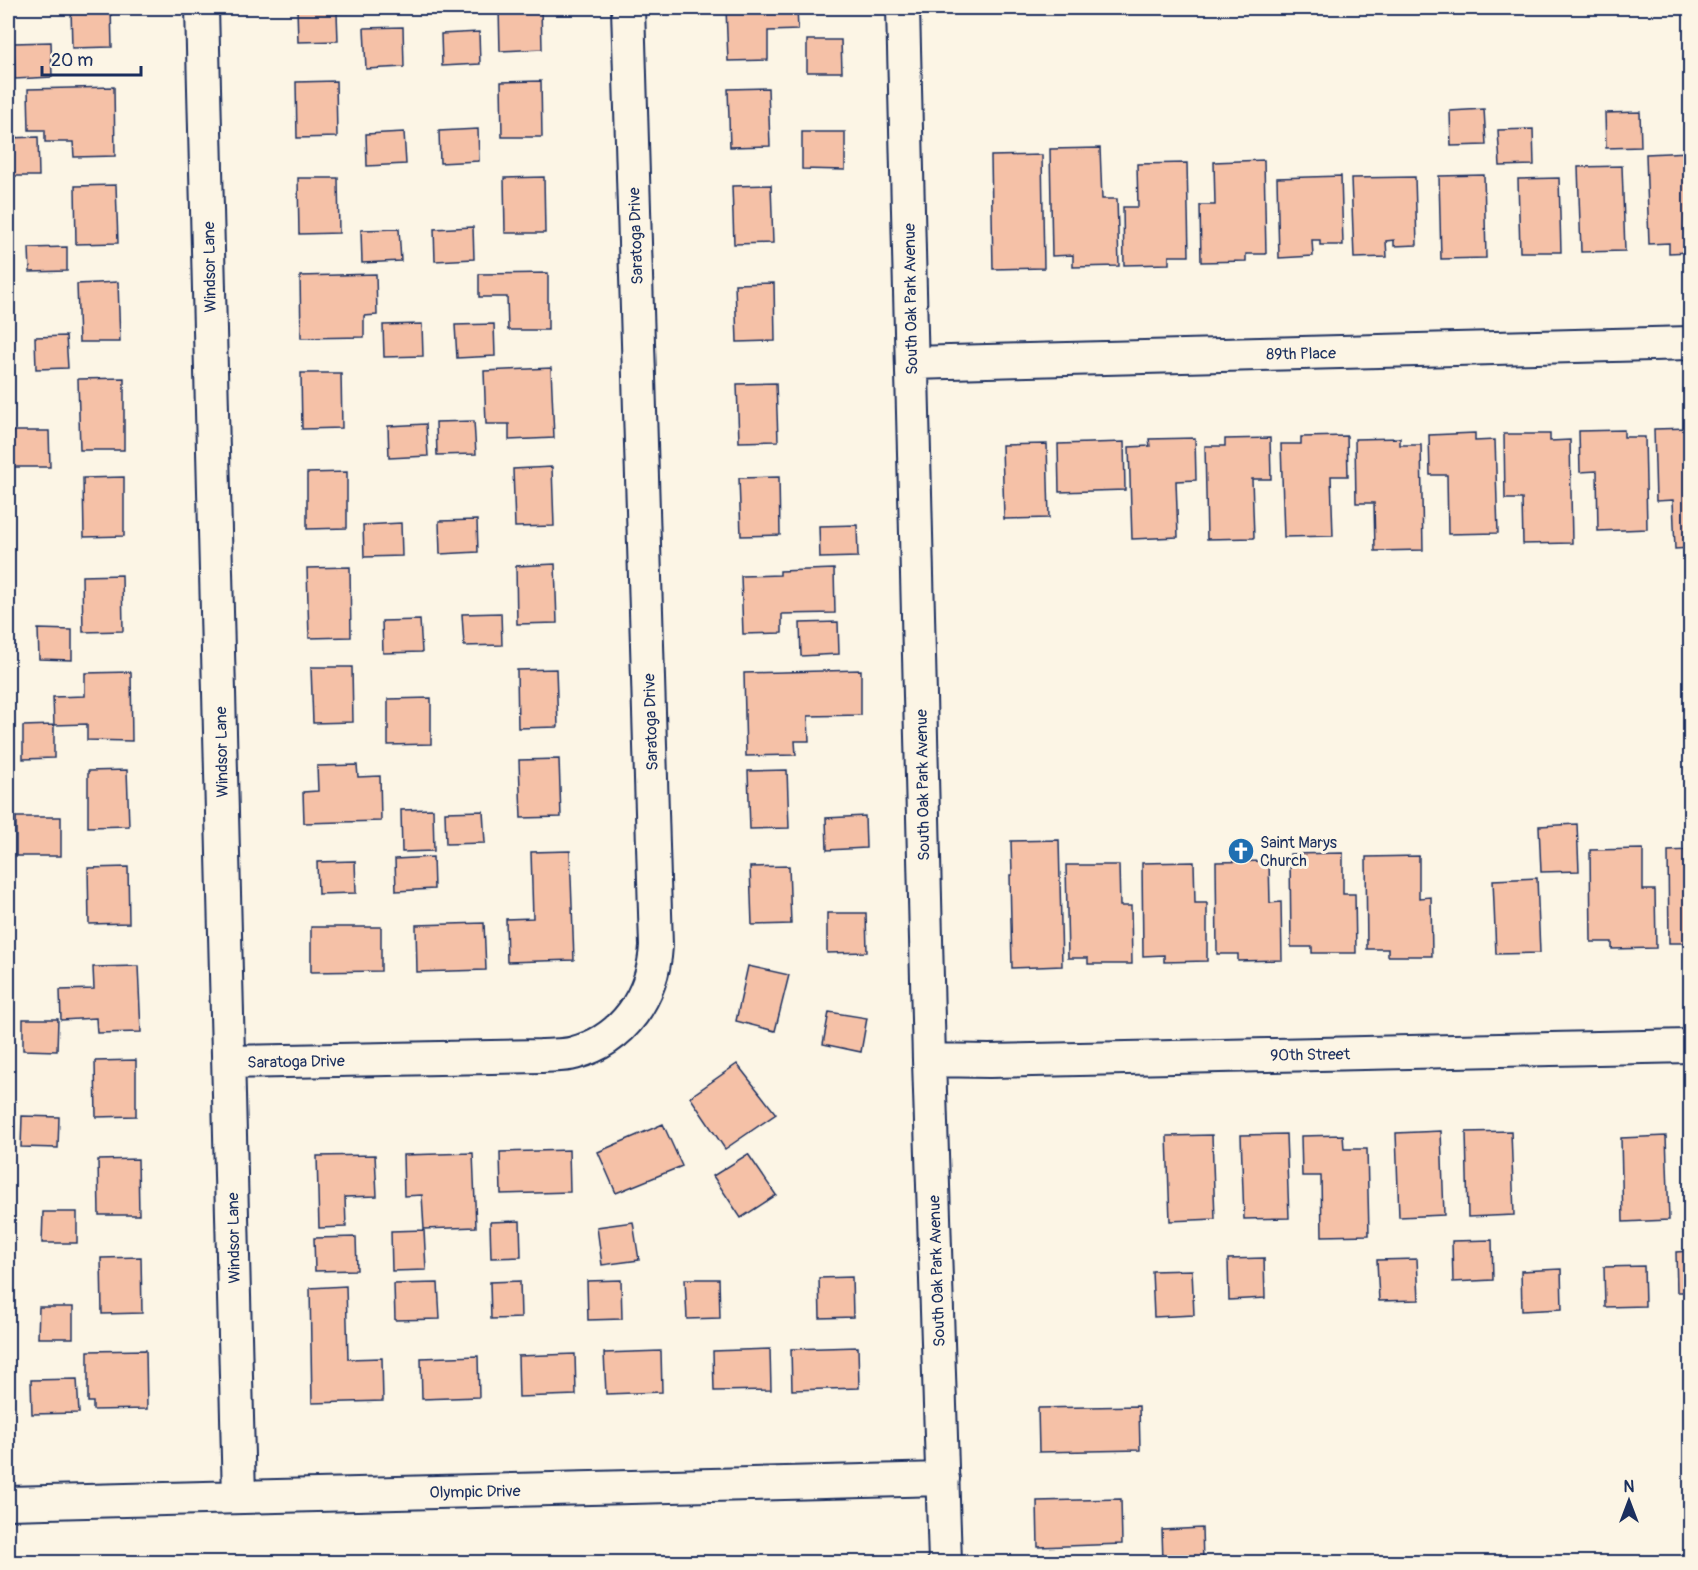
<svg xmlns="http://www.w3.org/2000/svg" width="1698" height="1570" viewBox="0 0 1698 1570" font-family="Pangolin,sans-serif">
<style>
.building{fill:#f5c1a7;stroke:#1b2f5e;stroke-width:1.5}
.lines{fill:none;stroke-linecap:round;stroke-linejoin:round}
.minor-casing{stroke:#1b2f5e;stroke-width:36}
.minor{stroke:#fcf5e5;stroke-width:32}
.labels{text-anchor:middle;stroke-width:6;stroke-linejoin:round;paint-order:stroke}
.street-label{font-size:16px;fill:#1b2f5e;stroke:#fcf5e5}
.poi-label{font-size:16px;fill:#1b2f5e;stroke:#fcf5e5;text-anchor:start}
</style>
<rect width="100%" height="100%" fill="#fcf5e5"/>
<filter id="ink" filterUnits="userSpaceOnUse"><feTurbulence type="fractalNoise" baseFrequency=".0167" numOctaves="2"/><feDisplacementMap in="SourceGraphic" scale="12" xChannelSelector="R" yChannelSelector="G"/><feConvolveMatrix kernelMatrix="1 2 1 2 8 2 1 2 1" color-interpolation-filters="sRGB"/></filter>
<g filter="url(#ink)">
<path class="building" d="M 71,8 L 111,8 L 112,47 L 72,48 Z
M 297,8 L 373,8 L 373,12 L 337,13 L 338,41 L 298,42 Z
M 499,8 L 541,8 L 542,49 L 500,51 Z
M 726,8 L 797,8 L 798,30 L 768,31 L 768,60 L 728,61 Z
M 403,27 L 404,67 L 366,69 L 364,28 Z
M 479,32 L 480,64 L 442,66 L 441,34 Z
M 807,40 L 841,40 L 842,72 L 807,72 Z
M 51,42 L 52,77 L 15,79 L 14,43 Z
M 336,81 L 337,137 L 297,138 L 296,82 Z
M 541,81 L 542,137 L 502,137 L 501,82 Z
M 114,87 L 115,156 L 74,157 L 73,142 L 45,142 L 45,130 L 29,130 L 28,89 Z
M 768,88 L 770,146 L 730,147 L 728,89 Z
M 1484,109 L 1486,145 L 1451,146 L 1450,111 Z
M 1640,112 L 1641,147 L 1606,148 L 1605,113 Z
M 478,129 L 479,161 L 440,163 L 439,131 Z
M 1533,129 L 1534,165 L 1500,166 L 1498,130 Z
M 404,132 L 406,164 L 367,166 L 366,134 Z
M 802,132 L 845,132 L 845,170 L 802,169 Z
M 38,137 L 39,176 L 8,176 L 8,138 Z
M 1100,148 L 1102,199 L 1117,199 L 1119,266 L 1073,267 L 1073,255 L 1052,256 L 1050,149 Z
M 1690,152 L 1690,252 L 1669,253 L 1669,243 L 1649,244 L 1646,154 Z
M 1042,155 L 1044,268 L 993,269 L 991,156 Z
M 1264,160 L 1266,254 L 1246,254 L 1246,261 L 1201,262 L 1200,205 L 1215,205 L 1214,162 Z
M 1187,163 L 1189,256 L 1169,256 L 1169,264 L 1124,265 L 1123,207 L 1138,207 L 1137,164 Z
M 1622,166 L 1625,251 L 1581,252 L 1578,167 Z
M 1484,175 L 1486,258 L 1441,259 L 1439,176 Z
M 1341,176 L 1343,245 L 1320,245 L 1320,240 L 1312,240 L 1313,256 L 1279,258 L 1277,178 Z
M 544,177 L 545,233 L 505,233 L 504,178 Z
M 1415,177 L 1417,245 L 1394,246 L 1394,240 L 1386,241 L 1387,257 L 1354,258 L 1351,178 Z
M 298,178 L 338,178 L 339,233 L 299,234 Z
M 1559,178 L 1561,252 L 1520,252 L 1518,179 Z
M 116,185 L 118,243 L 76,244 L 75,186 Z
M 771,185 L 773,243 L 734,244 L 732,186 Z
M 473,227 L 474,259 L 435,261 L 434,229 Z
M 399,229 L 401,261 L 362,263 L 361,230 Z
M 67,247 L 67,271 L 30,272 L 29,248 Z
M 548,273 L 548,330 L 508,330 L 507,297 L 479,297 L 479,274 Z
M 376,274 L 377,315 L 364,316 L 364,337 L 301,338 L 300,276 Z
M 118,282 L 120,342 L 79,342 L 77,284 Z
M 774,283 L 775,341 L 737,342 L 735,284 Z
M 422,324 L 423,356 L 384,357 L 383,325 Z
M 494,324 L 495,356 L 457,358 L 455,325 Z
M 66,336 L 68,368 L 36,369 L 35,337 Z
M 551,368 L 554,438 L 509,440 L 509,424 L 486,424 L 484,371 Z
M 301,373 L 341,373 L 342,428 L 302,429 Z
M 124,378 L 124,450 L 80,450 L 78,379 Z
M 776,383 L 778,441 L 739,442 L 737,384 Z
M 474,421 L 476,454 L 437,455 L 436,422 Z
M 426,424 L 428,456 L 389,458 L 388,426 Z
M 1690,428 L 1690,548 L 1675,549 L 1673,500 L 1656,501 L 1654,429 Z
M 1624,430 L 1624,437 L 1645,437 L 1647,529 L 1598,531 L 1597,471 L 1580,472 L 1579,431 Z
M 13,431 L 49,431 L 50,467 L 14,467 Z
M 1475,433 L 1475,441 L 1495,440 L 1498,533 L 1448,534 L 1447,475 L 1430,475 L 1429,435 Z
M 1504,434 L 1550,434 L 1550,441 L 1570,440 L 1572,543 L 1523,544 L 1522,499 L 1505,499 Z
M 1347,436 L 1348,476 L 1331,476 L 1333,536 L 1284,537 L 1281,444 L 1301,444 L 1301,437 Z
M 1195,438 L 1196,480 L 1176,481 L 1178,537 L 1132,539 L 1129,447 L 1150,446 L 1149,439 Z
M 1270,438 L 1271,479 L 1252,479 L 1254,538 L 1207,539 L 1205,446 L 1225,446 L 1225,439 Z
M 1400,438 L 1400,445 L 1421,445 L 1423,550 L 1375,551 L 1374,503 L 1356,503 L 1355,439 Z
M 1124,442 L 1125,490 L 1059,492 L 1058,444 Z
M 1047,444 L 1049,518 L 1004,519 L 1002,445 Z
M 552,467 L 554,526 L 515,527 L 513,469 Z
M 347,472 L 347,528 L 307,529 L 307,473 Z
M 124,477 L 124,536 L 84,537 L 83,478 Z
M 779,477 L 780,535 L 741,536 L 739,478 Z
M 477,520 L 478,552 L 440,554 L 439,521 Z
M 401,523 L 402,556 L 364,557 L 363,525 Z
M 857,525 L 858,557 L 820,558 L 819,526 Z
M 555,564 L 557,623 L 517,624 L 516,566 Z
M 350,567 L 351,637 L 309,638 L 307,568 Z
M 834,569 L 835,613 L 782,614 L 782,633 L 743,634 L 741,576 L 780,575 L 780,571 Z
M 122,575 L 123,631 L 83,632 L 82,576 Z
M 501,613 L 502,645 L 464,646 L 462,614 Z
M 420,620 L 422,652 L 383,653 L 382,621 Z
M 838,622 L 839,654 L 801,656 L 800,623 Z
M 38,629 L 72,630 L 72,660 L 39,659 Z
M 311,667 L 352,667 L 353,722 L 313,723 Z
M 556,669 L 558,727 L 518,728 L 517,670 Z
M 861,670 L 861,715 L 808,716 L 809,741 L 795,741 L 796,755 L 746,756 L 744,673 Z
M 131,672 L 132,741 L 87,740 L 87,724 L 54,725 L 53,697 L 85,696 L 85,673 Z
M 431,698 L 431,744 L 388,745 L 388,699 Z
M 54,725 L 54,758 L 23,759 L 23,726 Z
M 559,759 L 561,817 L 521,818 L 519,760 Z
M 357,765 L 358,777 L 380,776 L 381,821 L 304,823 L 303,792 L 318,791 L 317,766 Z
M 127,770 L 129,826 L 88,827 L 88,771 Z
M 787,770 L 789,828 L 750,829 L 748,771 Z
M 433,809 L 434,851 L 402,852 L 401,810 Z
M 483,811 L 485,843 L 446,844 L 445,812 Z
M 865,816 L 866,848 L 827,850 L 826,818 Z
M 16,817 L 61,817 L 61,856 L 16,856 Z
M 1577,824 L 1579,871 L 1541,872 L 1539,826 Z
M 1059,840 L 1062,966 L 1012,968 L 1010,875 L 1012,875 L 1011,841 Z
M 1643,849 L 1643,890 L 1655,890 L 1656,948 L 1612,949 L 1612,942 L 1591,942 L 1590,850 Z
M 1690,850 L 1690,949 L 1690,943 L 1669,943 L 1668,851 Z
M 570,851 L 574,960 L 507,962 L 506,919 L 533,918 L 531,852 Z
M 1343,853 L 1343,894 L 1355,894 L 1356,953 L 1312,953 L 1312,947 L 1291,947 L 1290,854 Z
M 1419,856 L 1419,898 L 1431,897 L 1432,956 L 1388,956 L 1388,949 L 1367,949 L 1366,857 Z
M 433,857 L 434,889 L 396,891 L 395,859 Z
M 355,861 L 356,893 L 318,894 L 317,862 Z
M 1269,861 L 1270,903 L 1281,902 L 1282,960 L 1238,961 L 1238,954 L 1217,954 L 1216,862 Z
M 1194,862 L 1195,903 L 1207,903 L 1207,961 L 1164,962 L 1164,955 L 1143,956 L 1142,863 Z
M 1066,865 L 1119,865 L 1120,906 L 1131,906 L 1132,964 L 1088,964 L 1088,958 L 1068,958 Z
M 789,866 L 791,924 L 752,925 L 750,867 Z
M 128,867 L 129,923 L 89,924 L 88,868 Z
M 1537,878 L 1540,953 L 1496,954 L 1493,880 Z
M 827,913 L 866,913 L 867,952 L 827,953 Z
M 484,923 L 486,970 L 417,972 L 416,925 Z
M 311,927 L 381,927 L 381,971 L 311,972 Z
M 138,966 L 141,1032 L 97,1033 L 96,1018 L 61,1020 L 60,990 L 94,989 L 93,967 Z
M 748,966 L 789,975 L 775,1031 L 736,1021 Z
M 829,1012 L 867,1018 L 861,1052 L 823,1044 Z
M 23,1019 L 58,1019 L 57,1051 L 23,1050 Z
M 136,1060 L 136,1116 L 96,1117 L 95,1061 Z
M 737,1064 L 776,1114 L 725,1149 L 690,1097 Z
M 22,1116 L 59,1117 L 58,1148 L 21,1147 Z
M 663,1124 L 682,1166 L 616,1193 L 598,1152 Z
M 1441,1131 L 1444,1215 L 1399,1217 L 1396,1133 Z
M 1511,1131 L 1514,1215 L 1468,1217 L 1466,1132 Z
M 1286,1134 L 1289,1218 L 1244,1219 L 1241,1135 Z
M 1212,1135 L 1215,1219 L 1170,1221 L 1167,1136 Z
M 1343,1135 L 1344,1149 L 1367,1149 L 1369,1235 L 1322,1236 L 1321,1176 L 1302,1176 L 1301,1136 Z
M 1666,1136 L 1669,1220 L 1623,1222 L 1621,1138 Z
M 569,1150 L 570,1192 L 501,1194 L 500,1152 Z
M 473,1153 L 476,1227 L 424,1229 L 422,1195 L 404,1196 L 403,1155 Z
M 748,1154 L 776,1195 L 741,1218 L 713,1176 Z
M 375,1155 L 377,1196 L 345,1197 L 346,1227 L 319,1228 L 317,1156 Z
M 138,1159 L 139,1215 L 99,1215 L 98,1160 Z
M 43,1212 L 77,1212 L 77,1243 L 42,1243 Z
M 520,1221 L 521,1257 L 491,1258 L 490,1222 Z
M 633,1222 L 639,1260 L 602,1265 L 597,1227 Z
M 424,1230 L 426,1270 L 392,1271 L 391,1231 Z
M 356,1237 L 357,1270 L 315,1271 L 314,1238 Z
M 1492,1240 L 1493,1280 L 1453,1282 L 1452,1241 Z
M 1690,1251 L 1690,1292 L 1677,1292 L 1676,1252 Z
M 141,1257 L 142,1313 L 102,1314 L 101,1258 Z
M 1264,1258 L 1265,1298 L 1229,1300 L 1228,1259 Z
M 1417,1259 L 1419,1300 L 1379,1301 L 1377,1260 Z
M 1644,1266 L 1645,1306 L 1605,1307 L 1604,1267 Z
M 1561,1269 L 1562,1309 L 1522,1311 L 1521,1271 Z
M 1192,1270 L 1194,1315 L 1154,1317 L 1152,1271 Z
M 852,1277 L 853,1317 L 820,1318 L 819,1278 Z
M 685,1279 L 719,1279 L 720,1318 L 687,1319 Z
M 621,1280 L 622,1319 L 588,1320 L 587,1281 Z
M 520,1281 L 521,1318 L 491,1319 L 490,1282 Z
M 438,1283 L 440,1319 L 395,1320 L 394,1284 Z
M 346,1286 L 348,1359 L 382,1358 L 383,1401 L 312,1403 L 310,1288 Z
M 39,1307 L 73,1307 L 73,1338 L 38,1338 Z
M 858,1347 L 859,1388 L 792,1390 L 791,1349 Z
M 770,1349 L 771,1390 L 714,1391 L 713,1351 Z
M 146,1350 L 147,1409 L 93,1410 L 93,1402 L 88,1402 L 88,1351 Z
M 661,1351 L 662,1392 L 606,1394 L 604,1353 Z
M 575,1354 L 576,1395 L 519,1397 L 518,1356 Z
M 478,1356 L 479,1397 L 422,1399 L 421,1358 Z
M 8,1366 L 12,1366 L 13,1408 L 8,1408 Z
M 77,1379 L 79,1413 L 32,1414 L 31,1380 Z
M 1139,1406 L 1140,1450 L 1039,1452 L 1038,1408 Z
M 1121,1499 L 1122,1544 L 1038,1547 L 1037,1501 Z
M 1202,1528 L 1203,1562 L 1163,1562 L 1162,1530 Z"/>
<g class="lines">
<defs>
<path id="minor" d="M 202,8 L 239,1497
M 903,8 L 929,1060 L 945,1562
M 912,363 L 1690,343
M 929,1060 L 989,1061 L 1690,1046
M 229,1062 L 541,1056 C 552,1055 564,1056 574,1053 C 624,1040 653,996 656,946 L 628,8
M 8,1503 L 943,1479"/>
</defs>
<use href="#minor" class="minor-casing"/>
<use href="#minor" class="minor"/>
</g>
</g>
<defs>
<symbol id="church-disc" viewBox="-11 -11 22 22"><circle r="9.5" fill="#1f6fb2" stroke="#fcf5e5"/><path d="M-1.2-6h2.4v3.5h3.3v2.4h-3.3V6h-2.4V-.1h-3.3v-2.4h3.3Z" fill="#fff"/></symbol>
</defs>
<g fill-rule="evenodd">
<use href="#church-disc" x="1226" y="836" width="30" height="30"/>
</g>
<g class="labels">
<g class="street-label">
<text transform="translate(635 236) rotate(-92)" y="6">Saratoga Drive</text>
<text transform="translate(209 267) rotate(-91)" y="6">Windsor Lane</text>
<text transform="translate(910 299) rotate(-91)" y="6">South Oak Park Avenue</text>
<text transform="translate(1301 353) rotate(-1)" y="6">89th Place</text>
<text transform="translate(650 722) rotate(-92)" y="6">Saratoga Drive</text>
<text transform="translate(221 752) rotate(-91)" y="6">Windsor Lane</text>
<text transform="translate(922 785) rotate(-91)" y="6">South Oak Park Avenue</text>
<text transform="translate(1310 1054) rotate(-1)" y="6">90th Street</text>
<text transform="translate(296 1061) rotate(-1)" y="6">Saratoga Drive</text>
<text transform="translate(233 1238) rotate(-91)" y="6">Windsor Lane</text>
<text transform="translate(936 1271) rotate(-92)" y="6">South Oak Park Avenue</text>
<text transform="translate(475 1491) rotate(-1)" y="6">Olympic Drive</text>
</g>
<g class="poi-label">
<text x="1260" y="848">Saint Marys<tspan x="1260" dy="18">Church</tspan></text>
</g>
</g>
<rect width="1698" height="1570" fill="none" stroke="#fcf5e5" stroke-width="30"/>
<rect x="15" y="15" width="1668" height="1540" fill="none" stroke="#1b2f5e" stroke-width="2" filter="url(#ink)"/>
<g transform="translate(1629 1501)" stroke="#fcf5e5" stroke-width="4.5" paint-order="stroke">
<path d="M0-4.5L10 22L0 15L-10 22Z" fill="#1b2f5e"/>
<text y="-9" font-size="16" font-weight="bold" text-anchor="middle" fill="#1b2f5e">N</text>
</g>
<path d="M42 66v9h99v-9" fill="none" stroke="#1b2f5e" stroke-width="3"/>
<text x="51" y="66" font-size="18" fill="#1b2f5e" stroke="#fcf5e5" stroke-width="4.5" paint-order="stroke">20 m</text>
</svg>
